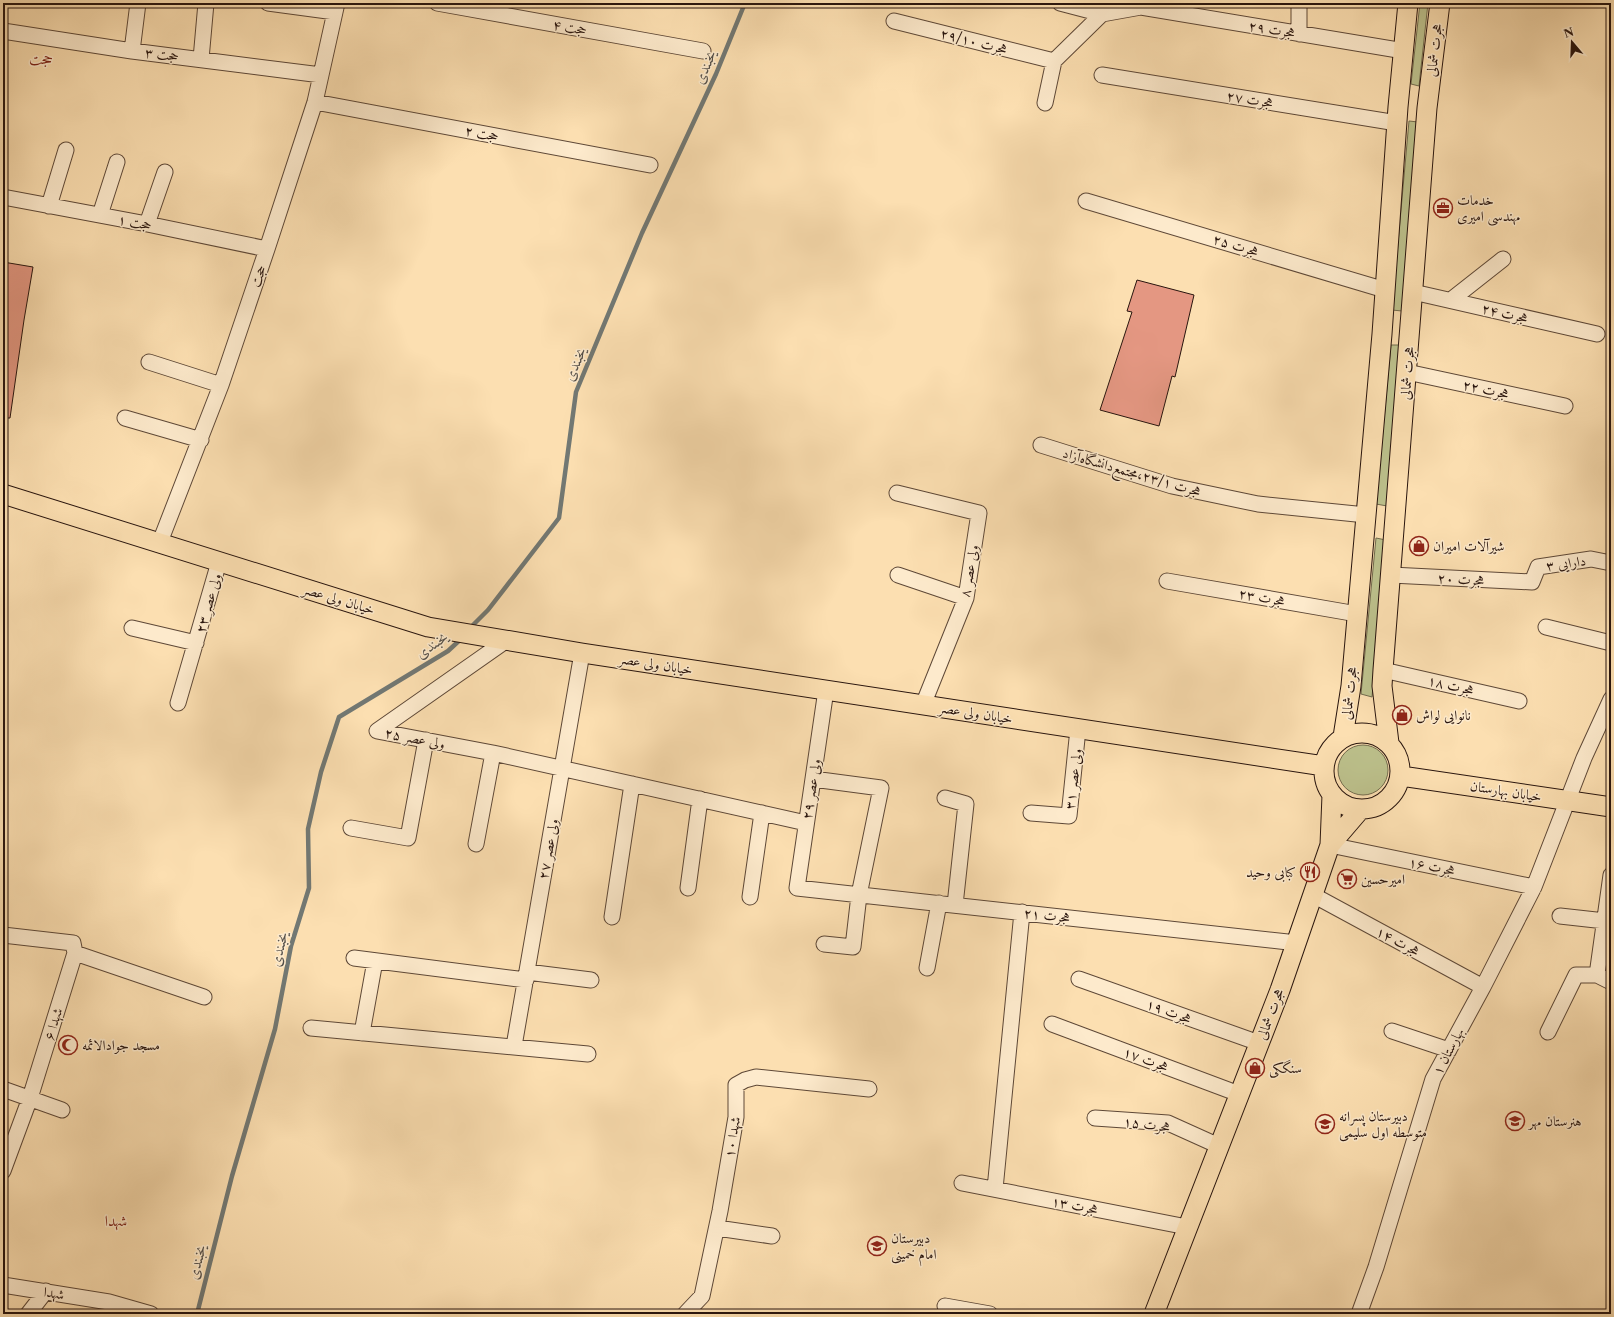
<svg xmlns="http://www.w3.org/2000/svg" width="1614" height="1317" viewBox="0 0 1614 1317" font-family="'Libre Caslon Text',Amiri,serif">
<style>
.green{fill:#bdc28d;stroke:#736c4e}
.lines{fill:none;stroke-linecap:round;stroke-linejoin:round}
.stream{stroke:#727873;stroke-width:4.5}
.building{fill:#e49782;stroke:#29150e}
.minor-casing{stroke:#5e4837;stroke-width:17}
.major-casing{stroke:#29150e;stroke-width:21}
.minor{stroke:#fdeacc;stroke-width:15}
.major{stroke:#fcdfb1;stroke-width:19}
.labels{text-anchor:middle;stroke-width:3;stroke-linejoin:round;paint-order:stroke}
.street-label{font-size:14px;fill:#29150e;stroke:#fdeacc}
.poi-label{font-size:14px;fill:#29150e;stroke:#fdeacc;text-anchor:start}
.neighbourhood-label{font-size:15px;fill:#7a1f14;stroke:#fdeacc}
.water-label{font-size:15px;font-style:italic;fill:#544f49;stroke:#fdeacc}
</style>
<rect width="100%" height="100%" fill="#fcdfb1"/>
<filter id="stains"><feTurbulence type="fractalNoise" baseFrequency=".005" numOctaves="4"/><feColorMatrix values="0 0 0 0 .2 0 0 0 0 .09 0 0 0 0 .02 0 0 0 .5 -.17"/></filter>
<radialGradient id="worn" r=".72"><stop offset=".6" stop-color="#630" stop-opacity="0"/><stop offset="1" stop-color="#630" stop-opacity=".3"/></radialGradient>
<path class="green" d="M 1420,3 L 1428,3 L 1419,86 L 1411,84 Z
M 1409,121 L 1418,122 L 1402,311 L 1392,310 Z
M 1391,345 L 1402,345 L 1387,506 L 1376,504 Z
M 1376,538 L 1386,540 L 1372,697 L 1361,694 Z
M1338 770a25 25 0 1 1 50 0a25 25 0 1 1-50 0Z"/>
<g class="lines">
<path class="stream" d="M 469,629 L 488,610 L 559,518 L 576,392 L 642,233 L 716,74 L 745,3
M 197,1314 L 232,1176 L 275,1029 L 291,946 L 309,888 L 308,829 L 321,772 L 339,717 L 448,651 L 462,638"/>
</g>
<path class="building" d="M 3,262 L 33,267 L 24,320 L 10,418 L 3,418 Z
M 1137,280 L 1194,295 L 1175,377 L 1172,376 L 1159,426 L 1100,410 L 1132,312 L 1127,311 Z"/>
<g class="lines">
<defs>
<path id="minor" d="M 268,3 L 335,12
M 437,3 L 703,51
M 1060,3 L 1102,14
M 894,21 L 1054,61
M 3,31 L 132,51 L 321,75
M 1299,34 L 1299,3
M 132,51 L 138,3
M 201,59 L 206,3
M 1102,75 L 1397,123
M 315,102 L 650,165
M 1045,103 L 1054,61 L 1102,14 L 1141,7 L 1404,51
M 3,197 L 147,224 L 267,249
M 1086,201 L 1385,290
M 49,206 L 66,150
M 100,215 L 117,162
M 147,224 L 165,172
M 1413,292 L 1597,334
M 1451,300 L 1503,259
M 149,362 L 221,385
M 1407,372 L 1565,406
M 125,418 L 201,440
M 1041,445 L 1172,486 L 1258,504 L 1366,515
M 897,493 L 979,513 L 966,598 L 923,705
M 160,542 L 221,385 L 267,249 L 315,102 L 337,3
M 898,575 L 966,598
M 1391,575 L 1532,582 L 1538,567 L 1591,559 L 1611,563
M 1167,581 L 1357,614
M 1546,627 L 1611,643
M 132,628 L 196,643
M 507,640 L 377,731 L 493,753 L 806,823
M 1383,670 L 1519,701
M 826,690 L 797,888 L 1297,943
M 178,703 L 219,562
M 813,779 L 881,788 L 859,895 L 853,947 L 824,944
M 945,798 L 966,804 L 955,905
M 1031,813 L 1069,816 L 1078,729
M 351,828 L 408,838 L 426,740
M 476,844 L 493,753
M 1330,845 L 1534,887
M 1611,875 L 1597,975 L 1611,982
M 688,888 L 700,799
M 1313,895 L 1483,987
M 750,897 L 762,813
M 1560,916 L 1605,921
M 612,917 L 632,784
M 3,935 L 73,943 L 75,953 L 30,1098 L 3,1171
M 75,953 L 204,997
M 354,958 L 526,980
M 927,968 L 939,903
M 527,972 L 591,980
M 1079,979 L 1259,1043
M 1052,1024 L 1239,1094
M 311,1028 L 588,1054
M 1392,1031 L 1449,1050
M 1548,1032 L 1576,975 L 1597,975
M 362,1033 L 375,961
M 514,1046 L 582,653
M 3,1089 L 62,1110
M 1095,1118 L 1168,1123 L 1219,1146
M 962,1183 L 1187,1227
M 995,1189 L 1022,912
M 717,1228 L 772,1236
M 3,1285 L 109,1302 L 151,1314
M 945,1306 L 990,1314
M 28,1314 L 46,1291
M 685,1314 L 702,1296 L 720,1211 L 736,1117 L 736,1085 L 745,1080 L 756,1077 L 869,1089
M 1359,1314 L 1376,1267 L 1433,1079 L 1483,987 L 1534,887 L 1584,758 L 1611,699"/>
<path id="major" d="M 3,494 L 428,627 L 582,653 L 1324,766
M1324 771a38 38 0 1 1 76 0a38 38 0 1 1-76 0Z
M 1343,737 L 1351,686 L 1382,334 L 1398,107 L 1408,3
M 1389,743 L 1382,686 L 1383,670 L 1427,108 L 1440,3
M 1401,776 L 1611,807
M 1330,845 L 1332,795
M 1154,1314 L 1280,990 L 1330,845 L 1360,810"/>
</defs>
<use href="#minor" class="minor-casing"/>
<use href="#major" class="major-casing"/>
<use href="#minor" class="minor"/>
<use href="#major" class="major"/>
</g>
<defs>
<symbol id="office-ring" viewBox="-11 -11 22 22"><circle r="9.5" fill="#fdeacc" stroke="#8f2418" stroke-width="1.5"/><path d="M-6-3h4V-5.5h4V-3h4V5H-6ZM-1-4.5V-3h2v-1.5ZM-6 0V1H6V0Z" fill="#8f2418"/></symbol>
<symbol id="shop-ring" viewBox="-11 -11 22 22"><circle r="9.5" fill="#fdeacc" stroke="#8f2418" stroke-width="1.5"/><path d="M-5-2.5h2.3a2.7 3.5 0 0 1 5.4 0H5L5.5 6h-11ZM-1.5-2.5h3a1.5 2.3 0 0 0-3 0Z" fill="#8f2418"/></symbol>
<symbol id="restaurant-ring" viewBox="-11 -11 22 22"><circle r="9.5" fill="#fdeacc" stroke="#8f2418" stroke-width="1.5"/><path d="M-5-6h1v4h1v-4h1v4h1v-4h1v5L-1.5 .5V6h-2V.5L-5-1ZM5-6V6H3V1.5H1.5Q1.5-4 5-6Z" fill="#8f2418"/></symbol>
<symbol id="supermarket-ring" viewBox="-11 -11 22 22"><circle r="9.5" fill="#fdeacc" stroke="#8f2418" stroke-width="1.5"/><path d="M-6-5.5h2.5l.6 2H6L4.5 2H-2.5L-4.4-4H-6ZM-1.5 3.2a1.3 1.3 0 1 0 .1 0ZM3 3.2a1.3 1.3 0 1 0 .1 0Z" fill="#8f2418"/></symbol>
<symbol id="mosque-ring" viewBox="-11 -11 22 22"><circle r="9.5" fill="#fdeacc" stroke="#8f2418" stroke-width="1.5"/><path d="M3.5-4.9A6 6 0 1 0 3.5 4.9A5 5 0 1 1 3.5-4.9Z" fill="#8f2418"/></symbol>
<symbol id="school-ring" viewBox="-11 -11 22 22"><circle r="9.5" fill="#fdeacc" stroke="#8f2418" stroke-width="1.5"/><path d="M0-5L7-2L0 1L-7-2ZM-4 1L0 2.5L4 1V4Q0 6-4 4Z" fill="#8f2418"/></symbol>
</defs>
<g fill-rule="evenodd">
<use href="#office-ring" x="1432" y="197" width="22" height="22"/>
<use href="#shop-ring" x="1408" y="535" width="22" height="22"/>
<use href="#shop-ring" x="1391" y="704" width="22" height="22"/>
<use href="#restaurant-ring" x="1299" y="861" width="22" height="22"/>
<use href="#supermarket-ring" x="1336" y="868" width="22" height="22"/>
<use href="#mosque-ring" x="57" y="1034" width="22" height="22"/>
<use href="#shop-ring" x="1244" y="1057" width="22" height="22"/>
<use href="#school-ring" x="1504" y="1110" width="22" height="22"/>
<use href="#school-ring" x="1314" y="1113" width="22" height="22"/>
<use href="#school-ring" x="866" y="1235" width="22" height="22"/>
</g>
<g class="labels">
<g class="street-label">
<text transform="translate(570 27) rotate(10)" y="5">حجت ۴</text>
<text transform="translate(1272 29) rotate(9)" y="5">هجرت ۲۹</text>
<text transform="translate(974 41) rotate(14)" y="5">هجرت ۲۹/۱۰</text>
<text transform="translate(1434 50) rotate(-83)" y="5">هجرت شمالی</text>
<text transform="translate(162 54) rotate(7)" y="5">حجت ۳</text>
<text transform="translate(1250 99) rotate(9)" y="5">هجرت ۲۷</text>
<text transform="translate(482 133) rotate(11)" y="5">حجت ۲</text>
<text transform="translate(135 222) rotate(11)" y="5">حجت ۱</text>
<text transform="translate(1236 245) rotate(17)" y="5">هجرت ۲۵</text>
<text transform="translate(258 276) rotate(-71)" y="5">حجت</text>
<text transform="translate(1505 313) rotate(13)" y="5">هجرت ۲۴</text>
<text transform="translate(1407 373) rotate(-85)" y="5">هجرت شمالی</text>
<text transform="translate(1486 389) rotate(12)" y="5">هجرت ۲۲</text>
<text transform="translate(1132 472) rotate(16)" y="5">هجرت ۲۳/۱،مجتمع‌دانشگاه‌آزاد</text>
<text transform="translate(1566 563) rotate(-8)" y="5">دارایی ۳</text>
<text transform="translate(969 571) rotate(-80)" y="5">ولی عصر ۸</text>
<text transform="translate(1461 579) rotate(3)" y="5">هجرت ۲۰</text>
<text transform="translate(1262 597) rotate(10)" y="5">هجرت ۲۳</text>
<text transform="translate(339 599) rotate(17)" y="5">خیابان ولی عصر</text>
<text transform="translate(208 603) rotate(-74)" y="5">ولی عصر ۲۳</text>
<text transform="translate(656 664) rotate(9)" y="5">خیابان ولی عصر</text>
<text transform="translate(1451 685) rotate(13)" y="5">هجرت ۱۸</text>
<text transform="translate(1349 693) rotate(-83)" y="5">هجرت شمالی</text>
<text transform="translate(976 713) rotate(9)" y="5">خیابان ولی عصر</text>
<text transform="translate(415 738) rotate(11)" y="5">ولی عصر ۲۵</text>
<text transform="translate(1073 779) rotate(-83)" y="5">ولی عصر ۳۱</text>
<text transform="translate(811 789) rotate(-81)" y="5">ولی عصر ۲۹</text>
<text transform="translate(1506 791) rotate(9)" y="5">خیابان بهارستان</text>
<text transform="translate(548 849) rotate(-80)" y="5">ولی عصر ۲۷</text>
<text transform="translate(1432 866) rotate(11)" y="5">هجرت ۱۶</text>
<text transform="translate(1047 915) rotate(6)" y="5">هجرت ۲۱</text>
<text transform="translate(1398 941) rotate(28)" y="5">هجرت ۱۴</text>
<text transform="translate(1169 1011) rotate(20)" y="5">هجرت ۱۹</text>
<text transform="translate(1270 1014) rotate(-69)" y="5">هجرت شمالی</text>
<text transform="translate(53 1024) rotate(-73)" y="5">شهدا ۶</text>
<text transform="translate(1448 1051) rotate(-62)" y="5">بهارستان ۱</text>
<text transform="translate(1146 1059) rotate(20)" y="5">هجرت ۱۷</text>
<text transform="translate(1147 1124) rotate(7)" y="5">هجرت ۱۵</text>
<text transform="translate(732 1137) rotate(-81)" y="5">شهدا ۱۰</text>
<text transform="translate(1075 1205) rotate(11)" y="5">هجرت ۱۳</text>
<text transform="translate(54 1293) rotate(9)" y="5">شهدا</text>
</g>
<g class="poi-label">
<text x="1457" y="205">خدمات<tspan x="1457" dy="16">مهندسی امیری</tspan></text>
<text x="1433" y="551">شیرآلات امیران</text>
<text x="1416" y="720">نانوایی لواش</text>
<text x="1296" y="877" text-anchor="end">کبابی وحید</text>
<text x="1361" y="884">امیرحسین</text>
<text x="82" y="1050">مسجد جوادالائمه</text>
<text x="1269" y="1073">سنگکی</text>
<text x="1339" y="1121">دبیرستان پسرانه<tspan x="1339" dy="16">متوسطه اول سلیمی</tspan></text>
<text x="1529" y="1126">هنرستان مهر</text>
<text x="891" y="1243">دبیرستان<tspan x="891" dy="16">امام خمینی</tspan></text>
</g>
<g class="neighbourhood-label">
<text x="41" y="64">حجت</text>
<text x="116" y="1226">شهدا</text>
</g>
<g class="water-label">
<text transform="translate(705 67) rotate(-67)" y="5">یخبندی</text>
<text transform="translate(575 364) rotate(-67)" y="5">یخبندی</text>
<text transform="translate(432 645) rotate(-36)" y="5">یخبندی</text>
<text transform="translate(279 949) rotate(-77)" y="5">یخبندی</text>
<text transform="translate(197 1262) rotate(-76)" y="5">یخبندی</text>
</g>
</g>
<rect width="1614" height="1317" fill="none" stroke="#fcdfb1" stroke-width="16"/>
<rect x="4" y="4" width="1606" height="1309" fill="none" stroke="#29150e" stroke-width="2"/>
<rect x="8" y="8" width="1598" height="1301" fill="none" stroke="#29150e"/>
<g transform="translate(1572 42) rotate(341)" stroke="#fdeacc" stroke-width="3" paint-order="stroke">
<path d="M0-3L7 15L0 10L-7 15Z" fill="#29150e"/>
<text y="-6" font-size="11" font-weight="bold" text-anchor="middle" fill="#29150e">N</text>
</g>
<rect width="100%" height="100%" filter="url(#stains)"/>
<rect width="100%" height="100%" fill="url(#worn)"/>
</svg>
